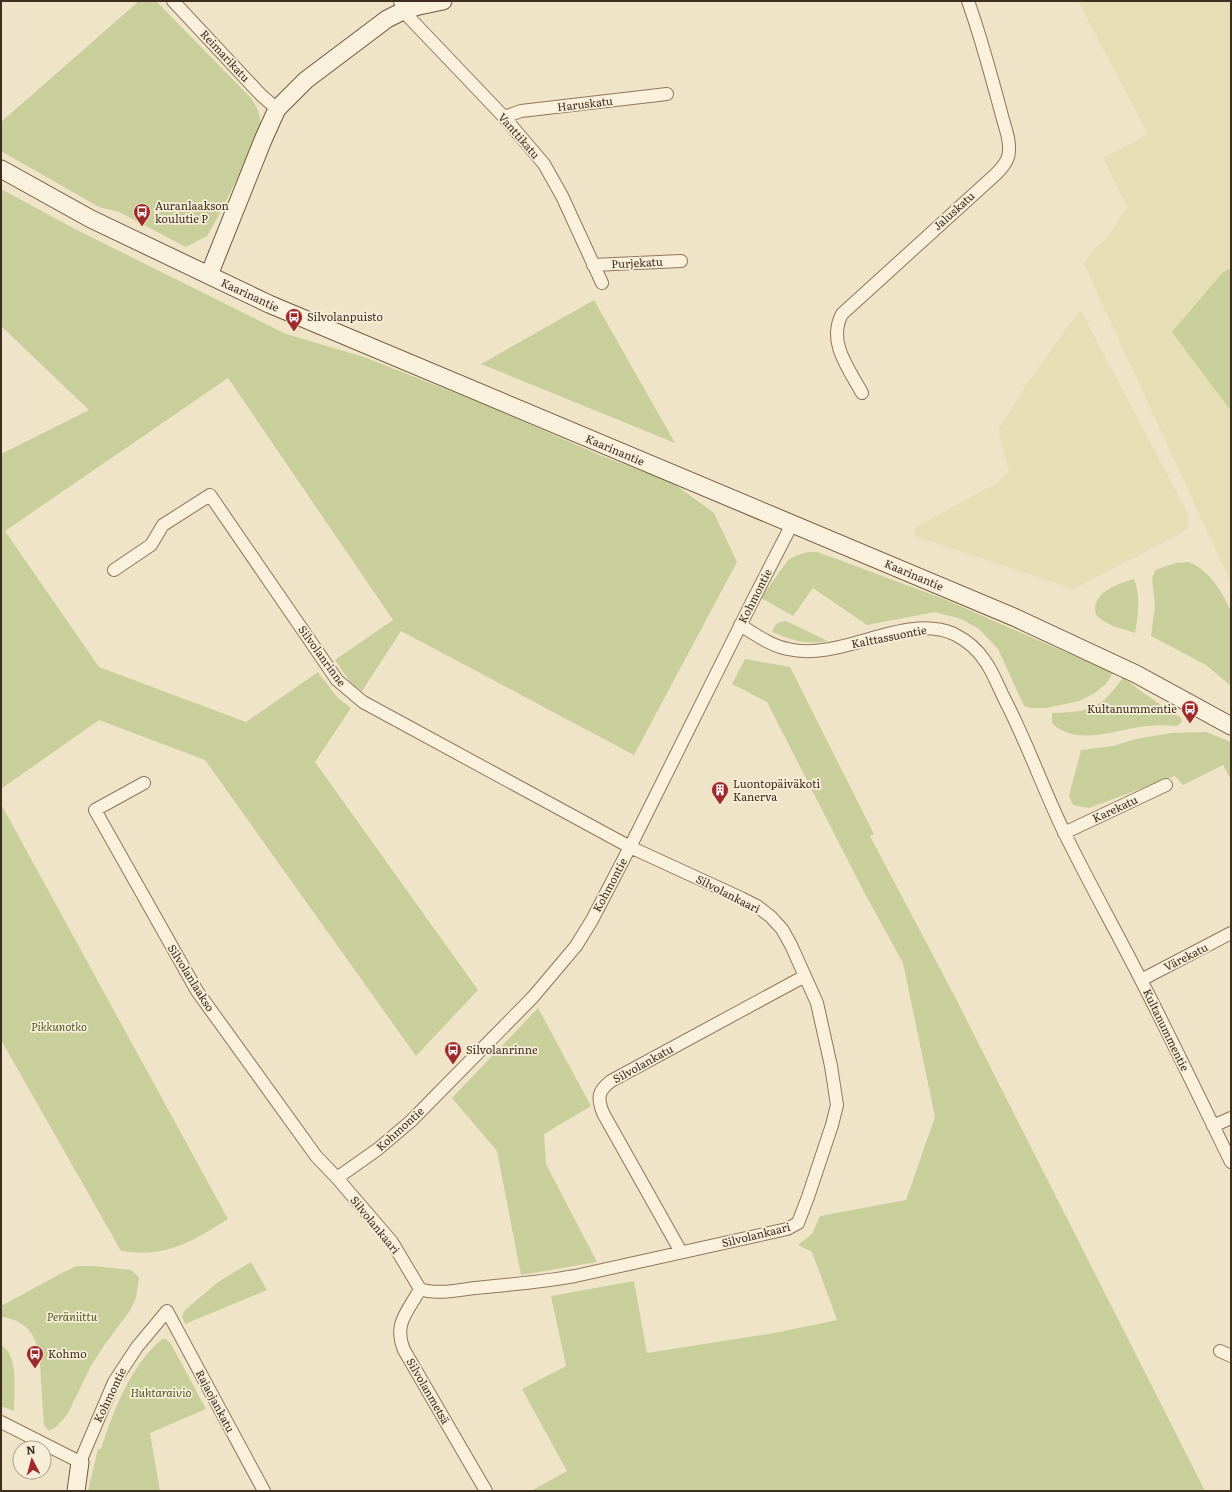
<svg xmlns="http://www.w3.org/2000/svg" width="1232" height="1492" viewBox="0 0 1232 1492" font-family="Literata,serif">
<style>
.farmland{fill:#e6deb5}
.green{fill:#c9cf9b}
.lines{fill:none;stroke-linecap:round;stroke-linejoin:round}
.street-casing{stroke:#8d765c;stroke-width:14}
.secondary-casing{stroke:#6f573f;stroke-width:19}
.street{stroke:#faf1dc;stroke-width:12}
.secondary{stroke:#faf1dc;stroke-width:17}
.labels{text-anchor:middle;stroke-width:3.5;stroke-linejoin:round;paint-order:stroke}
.street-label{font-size:11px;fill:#3d2e20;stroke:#f7eed8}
.poi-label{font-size:11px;fill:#3d2e20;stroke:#f7eed8;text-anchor:start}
.park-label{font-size:11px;font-style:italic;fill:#4d5a26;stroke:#f7eed8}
</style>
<rect width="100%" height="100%" fill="#f0e4c8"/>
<path class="farmland" d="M 1078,1 L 1231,1 L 1231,268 L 1223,272 L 1173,332 L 1231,411 L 1231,583 L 1084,264 L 1093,250 L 1108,237 L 1127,207 L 1103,158 L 1148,134 Z
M 1081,311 L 1188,514 L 1189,520 L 1188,526 L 1184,532 L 1073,589 L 914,536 L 916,527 L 997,483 L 1009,471 L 998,431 L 1024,388 L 1071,322 Z"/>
<path class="green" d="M 139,1 L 156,1 L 251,98 C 260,112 262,118 259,135 L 219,215 L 207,236 L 186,247 L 119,212 L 99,207 L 1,151 L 1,122 Z
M 1,189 L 75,229 L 286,334 L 364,357 L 486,405 L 602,456 L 673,483 L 714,513 L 737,562 L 634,755 L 401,631 L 362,691 L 351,683 L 335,660 L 393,620 L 228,378 L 5,531 L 99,667 L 246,722 L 318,672 L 337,697 L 351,708 L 315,762 L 478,990 L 416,1056 L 205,760 L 99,720 L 1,789 L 1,454 L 89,410 L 1,326 Z
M 1231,268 L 1231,411 L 1172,332 L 1223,272 Z
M 594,300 L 675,443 L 481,364 Z
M 808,552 L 817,552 L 834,558 L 944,599 L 1113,673 L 1106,684 L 1093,694 L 1079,701 L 1046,708 L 1032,708 L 1024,706 L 998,649 L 979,629 L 961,619 L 935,612 L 867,625 L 813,588 L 793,616 L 761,598 L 788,560 L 797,555 Z
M 1189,562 C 1209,570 1222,591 1231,611 L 1231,686 L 1206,665 L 1151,636 L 1155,606 L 1152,579 L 1155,570 L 1176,563 Z
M 1134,579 C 1141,597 1138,615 1135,633 C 1123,629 1108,626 1098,617 C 1096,615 1095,612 1095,609 C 1095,591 1120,583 1134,579 Z
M 786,621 L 828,641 C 804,645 795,641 772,632 C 775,624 777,622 786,621 Z
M 745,659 L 790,667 L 874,834 L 870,836 L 955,997 L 1205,1491 L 531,1491 L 567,1471 L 522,1389 L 566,1366 L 551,1296 L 634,1281 L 647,1353 L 774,1333 L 837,1320 L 812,1252 L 798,1245 L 812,1234 L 820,1216 L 906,1200 L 935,1117 L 903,963 L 864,892 L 767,702 L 732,684 Z
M 1123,677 L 1142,692 L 1181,718 L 1182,722 L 1177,726 C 1165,725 1152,725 1140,727 C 1113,731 1074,746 1052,723 L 1052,713 C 1089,712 1102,709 1123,677 Z
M 1206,732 L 1231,742 L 1231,780 L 1223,765 L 1183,785 L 1175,776 L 1089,808 L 1073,805 L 1069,796 L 1081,750 L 1113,746 L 1136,739 L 1171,733 Z
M 1,804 L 228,1219 C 191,1242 167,1258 121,1251 L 1,1040 Z
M 538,1008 L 591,1106 L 544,1134 L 546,1164 L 597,1262 L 521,1275 L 497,1151 L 452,1098 Z
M 251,1262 L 267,1290 L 185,1324 L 182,1316 L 185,1310 L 218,1282 Z
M 77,1266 L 93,1266 L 131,1270 L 139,1277 L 136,1298 L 131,1309 L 103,1347 L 91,1366 L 67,1415 L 56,1427 L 49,1431 L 44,1425 C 43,1411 42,1396 41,1382 C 40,1352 39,1323 3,1317 L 1,1319 L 1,1306 L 64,1272 Z
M 162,1339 L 166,1339 L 171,1344 L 206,1409 L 150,1433 L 160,1491 L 88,1491 L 98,1449 L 101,1449 C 113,1411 131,1365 162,1339 Z
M 1,1345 C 19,1354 14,1393 14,1411 L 1,1406 Z"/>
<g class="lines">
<defs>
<path id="street" d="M 173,1 L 261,95 L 277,109
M 400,1 L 403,11 L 504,117 L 544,164 L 562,196 L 602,283
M 504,117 L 521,111 L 667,94
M 593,265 L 681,261
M 862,393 C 849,369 827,342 842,314 L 996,174 C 1001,169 1006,164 1008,157 C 1012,143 1004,125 1001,112 C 991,75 981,37 968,1
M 114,570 L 151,545 L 163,525 L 210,495 L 337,680 L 363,702 L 630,847 L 741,898 L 757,906 L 771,917 L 782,929 L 791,945 L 817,1003 L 831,1066 L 837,1105 L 832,1125 L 808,1197 L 798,1223 L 787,1229 L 769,1233 L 575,1276 C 542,1282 508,1285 475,1288 C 458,1290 436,1295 420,1289 L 392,1242 L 337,1178 L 316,1156 L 197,991 L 95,810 L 144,783
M 740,625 C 755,634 771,646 788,649 C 841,662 904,612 954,634 C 966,640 978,650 985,661 C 993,672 998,686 1004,698 C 1027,742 1043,789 1065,834 C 1089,883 1116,931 1141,980 C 1172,1040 1201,1101 1231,1162
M 1064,833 L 1166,785
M 1141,980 L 1231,933
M 1213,1126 L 1231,1118
M 337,1178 L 378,1149 L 411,1121 L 533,997 L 576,946 L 592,920 L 630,847 L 753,600 L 792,524
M 681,1252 L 603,1113 C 597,1097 598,1091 611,1081 L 805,976
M 420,1289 C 408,1312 393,1323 404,1350 L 486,1491
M 1220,1351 L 1231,1356
M 1,1422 L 80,1462 L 114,1382 L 137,1347 L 167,1311 L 264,1491"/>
<path id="secondary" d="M 1,169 L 91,219 L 269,304 L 1016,618 L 1136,674 L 1231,726
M 209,275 L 263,140 L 277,109 L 306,80 L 387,19 L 403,11 L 419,6 L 443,1
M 76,1491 L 80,1462"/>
</defs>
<use href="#street" class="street-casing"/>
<use href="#secondary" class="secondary-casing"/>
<use href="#street" class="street"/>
<use href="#secondary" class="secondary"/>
</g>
<defs>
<symbol id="bus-pin" viewBox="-11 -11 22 30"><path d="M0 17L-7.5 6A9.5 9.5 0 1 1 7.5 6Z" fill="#9e2a2b" stroke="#f7eed8"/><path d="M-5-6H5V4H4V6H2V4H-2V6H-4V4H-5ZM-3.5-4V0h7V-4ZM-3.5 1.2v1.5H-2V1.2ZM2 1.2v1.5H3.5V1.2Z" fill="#fff"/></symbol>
<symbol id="building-pin" viewBox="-11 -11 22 30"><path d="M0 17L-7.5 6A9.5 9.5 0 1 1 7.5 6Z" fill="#9e2a2b" stroke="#f7eed8"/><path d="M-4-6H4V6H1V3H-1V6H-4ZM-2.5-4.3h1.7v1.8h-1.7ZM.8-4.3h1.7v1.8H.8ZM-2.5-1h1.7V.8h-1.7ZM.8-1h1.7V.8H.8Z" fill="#fff"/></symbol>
</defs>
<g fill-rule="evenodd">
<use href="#bus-pin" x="132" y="202" width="20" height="27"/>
<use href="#bus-pin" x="284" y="307" width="20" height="27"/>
<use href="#bus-pin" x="1180" y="699" width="20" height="27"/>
<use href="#building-pin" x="710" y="780" width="20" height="27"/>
<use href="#bus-pin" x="443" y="1040" width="20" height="27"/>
<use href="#bus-pin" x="25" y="1344" width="20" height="27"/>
</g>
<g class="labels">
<g class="street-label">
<text transform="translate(225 56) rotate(47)" y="4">Reimarikatu</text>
<text transform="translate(585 104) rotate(-7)" y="4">Haruskatu</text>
<text transform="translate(519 136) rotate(49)" y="4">Vanttikatu</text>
<text transform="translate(954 211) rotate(-42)" y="4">Jaluskatu</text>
<text transform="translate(637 263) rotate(-3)" y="4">Purjekatu</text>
<text transform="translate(250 295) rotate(25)" y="4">Kaarinantie</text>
<text transform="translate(615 450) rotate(23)" y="4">Kaarinantie</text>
<text transform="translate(914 575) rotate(23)" y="4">Kaarinantie</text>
<text transform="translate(755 596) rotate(-63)" y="4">Kohmontie</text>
<text transform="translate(889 637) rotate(-11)" y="4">Kalttassuontie</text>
<text transform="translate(322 656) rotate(54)" y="4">Silvolanrinne</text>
<text transform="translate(1115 809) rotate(-25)" y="4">Karekatu</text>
<text transform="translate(610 885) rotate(-62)" y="4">Kohmontie</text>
<text transform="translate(728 894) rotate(27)" y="4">Silvolankaari</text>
<text transform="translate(1186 957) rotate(-27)" y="4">Värekatu</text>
<text transform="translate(191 978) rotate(58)" y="4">Silvolanlaakso</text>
<text transform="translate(1166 1030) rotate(64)" y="4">Kultanummentie</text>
<text transform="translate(643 1064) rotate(-29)" y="4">Silvolankatu</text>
<text transform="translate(400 1129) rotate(-42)" y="4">Kohmontie</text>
<text transform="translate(375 1225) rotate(51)" y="4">Silvolankaari</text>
<text transform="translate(756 1235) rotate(-14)" y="4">Silvolankaari</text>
<text transform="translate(428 1391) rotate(60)" y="4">Silvolanmetsä</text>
<text transform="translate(110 1395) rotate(-64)" y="4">Kohmontie</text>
<text transform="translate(215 1401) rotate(62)" y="4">Rajaojankatu</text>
</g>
<g class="poi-label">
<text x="155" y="210">Auranlaakson<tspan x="155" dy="13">koulutie P</tspan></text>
<text x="307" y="321">Silvolanpuisto</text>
<text x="1177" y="713" text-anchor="end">Kultanummentie</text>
<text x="733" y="788">Luontopäiväkoti<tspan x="733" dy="13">Kanerva</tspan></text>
<text x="466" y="1054">Silvolanrinne</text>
<text x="48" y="1358">Kohmo</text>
</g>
<g class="park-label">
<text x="59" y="1031">Pikkunotko</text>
<text x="72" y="1321">Peräniittu</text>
<text x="161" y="1397">Huhtaraivio</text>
</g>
</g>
<rect width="1232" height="1492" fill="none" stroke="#3d2e20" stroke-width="4"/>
<g transform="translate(32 1460) rotate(354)"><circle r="19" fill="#f7eed8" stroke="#ada18e"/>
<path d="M0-3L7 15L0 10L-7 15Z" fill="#9e2a2b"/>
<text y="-6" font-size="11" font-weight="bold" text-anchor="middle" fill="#3d2e20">N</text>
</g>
</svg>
